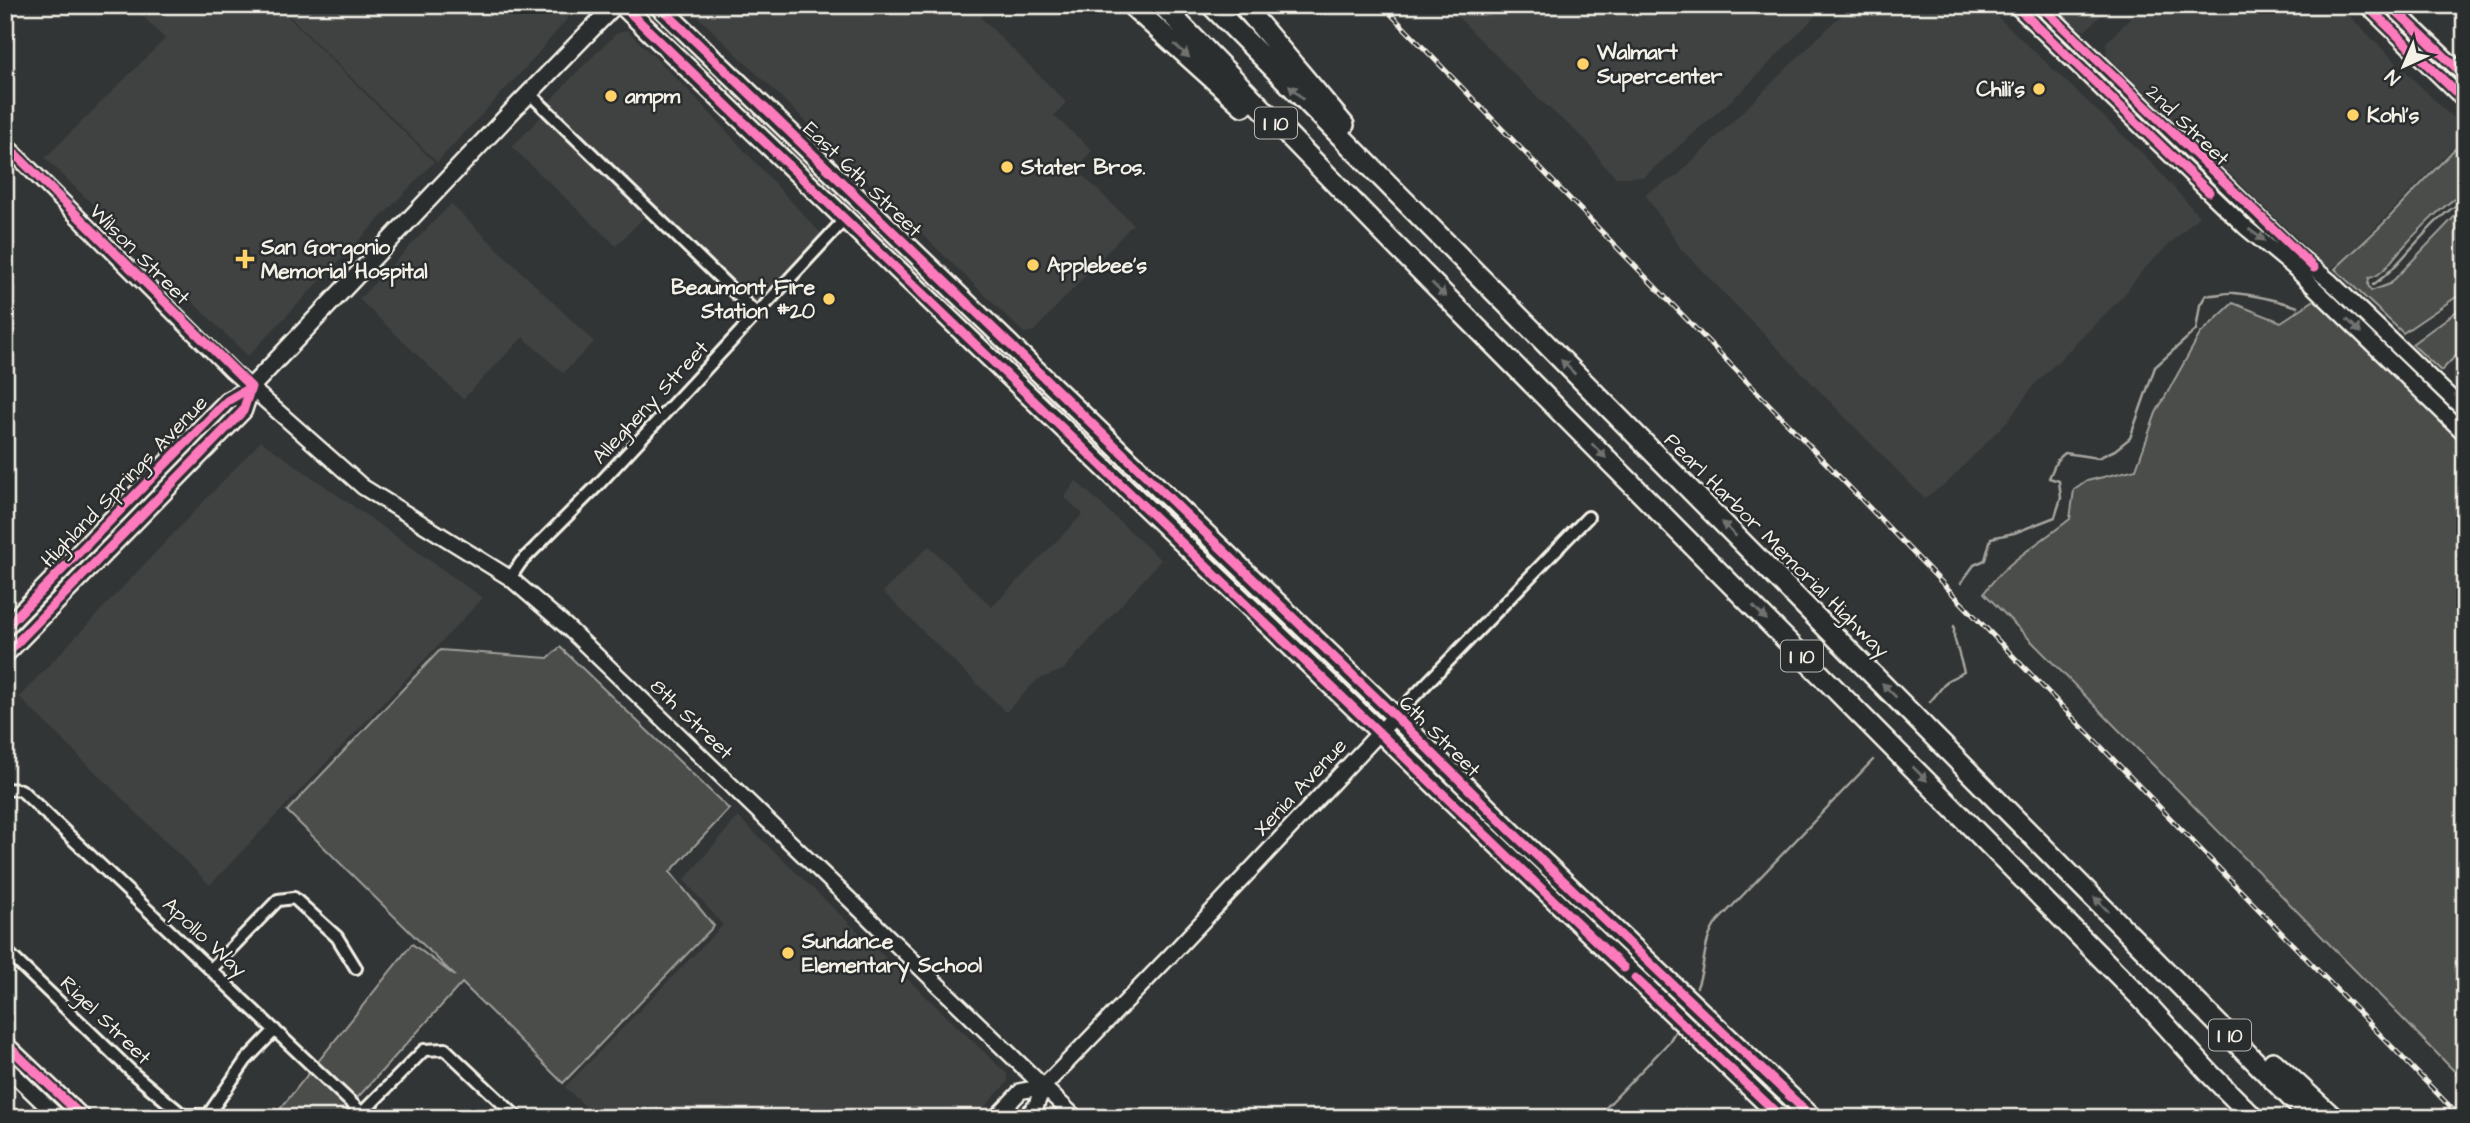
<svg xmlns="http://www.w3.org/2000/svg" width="2470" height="1123" viewBox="0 0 2470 1123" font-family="'Architects Daughter',sans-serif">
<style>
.built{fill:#404242}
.green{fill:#4b4d4c;stroke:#a09f9a;stroke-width:2}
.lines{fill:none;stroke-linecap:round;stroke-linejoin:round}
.stream{stroke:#a6a5a0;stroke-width:2.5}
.minor-casing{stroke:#f4f1e8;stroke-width:16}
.tertiary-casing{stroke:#f4f1e8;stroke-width:19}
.secondary-casing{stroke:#f4f1e8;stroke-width:21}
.primary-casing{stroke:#f4f1e8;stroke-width:23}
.motorway-casing{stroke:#f4f1e8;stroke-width:24}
.minor{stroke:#2a2d2e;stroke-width:10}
.tertiary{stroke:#2a2d2e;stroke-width:14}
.secondary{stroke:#2a2d2e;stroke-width:16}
.primary{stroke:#2a2d2e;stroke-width:18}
.motorway{stroke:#2a2d2e;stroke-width:19}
.rail-casing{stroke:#f4f1e8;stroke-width:5}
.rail{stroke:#2a2d2e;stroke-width:2.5;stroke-dasharray:8;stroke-linecap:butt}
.cycleway-casing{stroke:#2a2d2e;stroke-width:13}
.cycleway{stroke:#fd7abc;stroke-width:9}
.oneway{fill:#71726f}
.poi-dot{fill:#ffd166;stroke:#2a2d2e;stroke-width:2.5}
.labels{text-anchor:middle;stroke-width:5;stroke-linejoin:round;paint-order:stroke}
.shield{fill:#2a2d2e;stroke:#b7b6b0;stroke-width:2}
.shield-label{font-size:19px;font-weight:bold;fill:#f4f1e8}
.poi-label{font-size:21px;font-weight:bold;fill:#f4f1e8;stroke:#2a2d2e;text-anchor:start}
.street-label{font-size:21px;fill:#f4f1e8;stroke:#2a2d2e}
</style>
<rect width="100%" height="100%" fill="#323535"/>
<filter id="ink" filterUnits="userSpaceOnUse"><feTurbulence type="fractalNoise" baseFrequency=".0143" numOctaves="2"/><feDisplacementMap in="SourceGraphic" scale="14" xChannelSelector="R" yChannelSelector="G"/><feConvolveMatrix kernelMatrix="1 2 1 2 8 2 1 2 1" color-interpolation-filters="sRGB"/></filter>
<g filter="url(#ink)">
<path class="built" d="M 132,5 L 276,5 L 434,162 L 248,356 L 45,158 L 165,39 Z
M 278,5 L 579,5 L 528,65 L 437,162 Z
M 686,5 L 991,5 L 981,18 L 1066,102 L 1054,116 L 1092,150 L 1077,170 L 1133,224 L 1034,331 L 1024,333 Z
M 1446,5 L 1826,5 L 1745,88 L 1644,177 L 1616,177 L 1604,166 L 1588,142 L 1541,101 Z
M 1855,5 L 1928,5 L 1932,9 L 1936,5 L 1985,5 L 2144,155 L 2199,216 L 2143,270 L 2123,296 L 2033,386 L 2010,418 L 1947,483 L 1924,498 L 1681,249 L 1645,194 L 1677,176 L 1837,19 Z
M 2055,5 L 2111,5 L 2085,31 L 2077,27 Z
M 2143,5 L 2338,5 L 2465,130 L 2465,135 L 2342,262 L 2329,269 L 2107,55 L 2106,43 Z
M 627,30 L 695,97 L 823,236 L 757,304 L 546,105 L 578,71 L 616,34 Z
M 543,115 L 648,213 L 616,246 L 512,147 Z
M 451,204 L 594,342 L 563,373 L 523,337 L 463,399 L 359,299 Z
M 261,441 L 483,598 L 210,885 L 19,697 Z
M 1076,481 L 1161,560 L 1063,670 L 1037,680 L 1006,712 L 883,592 L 929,546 L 992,607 L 1083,514 L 1064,497 Z
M 738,817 L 1007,1074 L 1008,1082 L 974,1118 L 597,1118 L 565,1087 L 723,925 L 684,880 Z"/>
<path class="green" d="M 2465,138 L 2465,193 C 2448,199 2411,238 2398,253 C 2390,262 2382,276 2369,278 L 2368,285 L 2371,291 L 2390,284 L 2457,214 L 2465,209 L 2465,291 L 2403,333 L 2335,269 L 2382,225 Z
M 2322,295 L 2465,432 L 2465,1082 L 1984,593 C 2005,562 2041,542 2070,519 L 2074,490 L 2087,481 L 2136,469 L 2156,413 L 2200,334 L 2233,303 L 2281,322 Z
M 2465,305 L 2465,346 L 2441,371 L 2412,344 Z
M 560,647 L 729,809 L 670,872 L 714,926 L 563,1083 L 462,983 L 339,1118 L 273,1118 L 412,944 L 455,976 L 287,811 L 440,650 L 548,658 Z"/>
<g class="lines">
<path class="stream" d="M 2373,285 C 2407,261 2428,220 2465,200
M 1961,583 L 1974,565 L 1985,560 L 1991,538 L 2014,533 L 2055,517 L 2061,498 L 2059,481 L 2049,478 L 2057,460 L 2065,453 L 2098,458 L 2115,450 L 2130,438 L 2155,367 L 2196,330 L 2200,305 L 2206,295 C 2216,296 2225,292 2234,293 C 2256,295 2276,300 2298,307
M 1930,702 L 1948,680 L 1964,672 L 1954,637 L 1954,626
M 1697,987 C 1706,965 1702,942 1717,922 L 1873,760
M 1596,1118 L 1669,1042 L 1676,1030"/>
<defs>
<path id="minor" d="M 529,93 L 758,315
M 510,578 L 521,562 L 597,486 L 845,219
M 1395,716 L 1588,517
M 5,789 L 21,790 L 362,1113
M 5,950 L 135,1075 L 183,1115 L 208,1115 L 246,1060 L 275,1030
M 211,969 L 278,900 L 294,898 L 337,937 L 356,968
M 359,1116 L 424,1050 L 445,1049 L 518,1118"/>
<path id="tertiary" d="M 2015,5 L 2245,227 L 2292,266 L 2465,434
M 2040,5 L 2297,254 L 2331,282 L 2465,411
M 2366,5 L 2465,101
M 2390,5 L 2465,76
M 5,144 L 232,371 L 363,487 L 510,578 L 567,627 L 1076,1118
M 5,1043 L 84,1118
M 5,1066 L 59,1118
M 995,1118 L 1021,1091 L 1043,1087
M 1024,1118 L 1036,1106 L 1043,1087 L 1170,956 L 1395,716"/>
<path id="secondary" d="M 5,628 L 227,401 L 251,387 L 514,109 L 615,5
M 5,655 L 243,411 L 251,387"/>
<path id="primary" d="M 622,5 C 1010,375 1394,748 1782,1118
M 658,5 L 1395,716 L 1511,831 L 1813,1118"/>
<path id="motorway" d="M 1131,5 L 1243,106
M 1162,5 L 1391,241 L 2142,999 L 2210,1074 L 2254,1118
M 1211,5 L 2311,1118
M 1243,5 L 1344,125
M 2273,1062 L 2334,1118"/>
</defs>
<use href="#minor" class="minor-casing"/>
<use href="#tertiary" class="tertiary-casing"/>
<use href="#secondary" class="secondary-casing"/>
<use href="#primary" class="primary-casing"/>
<use href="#motorway" class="motorway-casing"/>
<use href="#minor" class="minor"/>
<use href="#tertiary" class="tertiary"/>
<use href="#secondary" class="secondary"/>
<use href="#primary" class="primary"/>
<use href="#motorway" class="motorway"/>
<defs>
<path id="rail" d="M 1382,5 L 2461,1118"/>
</defs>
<use href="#rail" class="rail-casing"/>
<use href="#rail" class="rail"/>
<defs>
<path id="cycleway" d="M 622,5 L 1624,968
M 658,5 L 1395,716 L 1511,831 L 1813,1118
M 2015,5 L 2209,192
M 2040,5 L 2314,268
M 2366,5 L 2465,101
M 2390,5 L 2465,76
M 5,144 L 251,387
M 5,628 L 227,401 L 251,387
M 5,655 L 243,411 L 251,387
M 1635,978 L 1782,1118
M 5,1043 L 84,1118"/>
</defs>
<use href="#cycleway" class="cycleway-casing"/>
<use href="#cycleway" class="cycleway"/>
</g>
<defs><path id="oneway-solid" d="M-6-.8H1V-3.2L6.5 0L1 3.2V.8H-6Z" transform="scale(1.75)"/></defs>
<g class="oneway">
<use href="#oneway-solid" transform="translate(1182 51) rotate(42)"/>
<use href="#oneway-solid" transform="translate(1296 92) rotate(-135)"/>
<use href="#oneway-solid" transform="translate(2257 235) rotate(36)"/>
<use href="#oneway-solid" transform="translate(1439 290) rotate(45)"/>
<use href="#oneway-solid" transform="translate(2354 326) rotate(44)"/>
<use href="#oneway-solid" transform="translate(1568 367) rotate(-135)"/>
<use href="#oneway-solid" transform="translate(1599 451) rotate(45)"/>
<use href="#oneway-solid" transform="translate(1729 529) rotate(-135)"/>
<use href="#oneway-solid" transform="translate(1760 613) rotate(45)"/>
<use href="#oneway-solid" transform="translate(1889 690) rotate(-135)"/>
<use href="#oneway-solid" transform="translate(1920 774) rotate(45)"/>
<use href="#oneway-solid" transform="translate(2101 904) rotate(-135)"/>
</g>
</g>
<g class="poi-dot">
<circle cx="1583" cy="64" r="7"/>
<circle cx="2039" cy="89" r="7"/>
<circle cx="611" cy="96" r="7"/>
<circle cx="2353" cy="115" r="7"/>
<circle cx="1007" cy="167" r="7"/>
<path d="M241.5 248.5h7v7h7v7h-7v7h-7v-7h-7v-7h7z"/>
<circle cx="1033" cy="265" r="7"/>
<circle cx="829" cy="299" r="7"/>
<circle cx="788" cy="953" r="7"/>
</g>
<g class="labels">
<g class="shield">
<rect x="1255" y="107.5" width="42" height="31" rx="5"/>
<rect x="1781" y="640.5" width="42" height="31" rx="5"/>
<rect x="2209" y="1019.5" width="42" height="31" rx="5"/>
</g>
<g class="shield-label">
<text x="1276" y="130">I 10</text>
<text x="1802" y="663">I 10</text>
<text x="2230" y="1042">I 10</text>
</g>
<g class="poi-label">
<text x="1597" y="59">Walmart<tspan x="1597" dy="24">Supercenter</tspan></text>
<text x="2025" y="96" text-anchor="end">Chili's</text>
<text x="625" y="103">ampm</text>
<text x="2367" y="122">Kohl's</text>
<text x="1021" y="174">Stater Bros.</text>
<text x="261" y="254">San Gorgonio<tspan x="261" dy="24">Memorial Hospital</tspan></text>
<text x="1047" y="272">Applebee's</text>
<text x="815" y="294" text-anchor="end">Beaumont Fire<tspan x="815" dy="24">Station #20</tspan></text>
<text x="802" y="948">Sundance<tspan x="802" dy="24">Elementary School</tspan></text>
</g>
<g class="street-label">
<text transform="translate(2188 125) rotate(44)" y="7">2nd Street</text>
<text transform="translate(863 179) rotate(44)" y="7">East 6th Street</text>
<text transform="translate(140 254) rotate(45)" y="7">Wilson Street</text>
<text transform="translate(650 402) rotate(-47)" y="7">Allegheny Street</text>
<text transform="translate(124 481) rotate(-46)" y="7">Highland Springs Avenue</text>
<text transform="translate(1777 545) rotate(45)" y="7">Pearl Harbor Memorial Highway</text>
<text transform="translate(692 719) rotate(44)" y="7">8th Street</text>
<text transform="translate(1440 736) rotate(45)" y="7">6th Street</text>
<text transform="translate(1300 787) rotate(-47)" y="7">Xenia Avenue</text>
<text transform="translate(205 937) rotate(43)" y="7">Apollo Way</text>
<text transform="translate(106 1020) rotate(44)" y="7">Rigel Street</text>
</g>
</g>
<rect width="2470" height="1123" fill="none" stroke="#2a2d2e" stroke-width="28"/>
<rect x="14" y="14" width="2442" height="1095" fill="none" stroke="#f4f1e8" stroke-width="2.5" filter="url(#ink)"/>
<g transform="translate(2404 66) rotate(224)" stroke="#2a2d2e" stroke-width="5" paint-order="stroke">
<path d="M0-5L12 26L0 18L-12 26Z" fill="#f4f1e8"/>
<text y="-10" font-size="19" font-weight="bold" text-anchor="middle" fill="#f4f1e8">N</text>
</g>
</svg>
